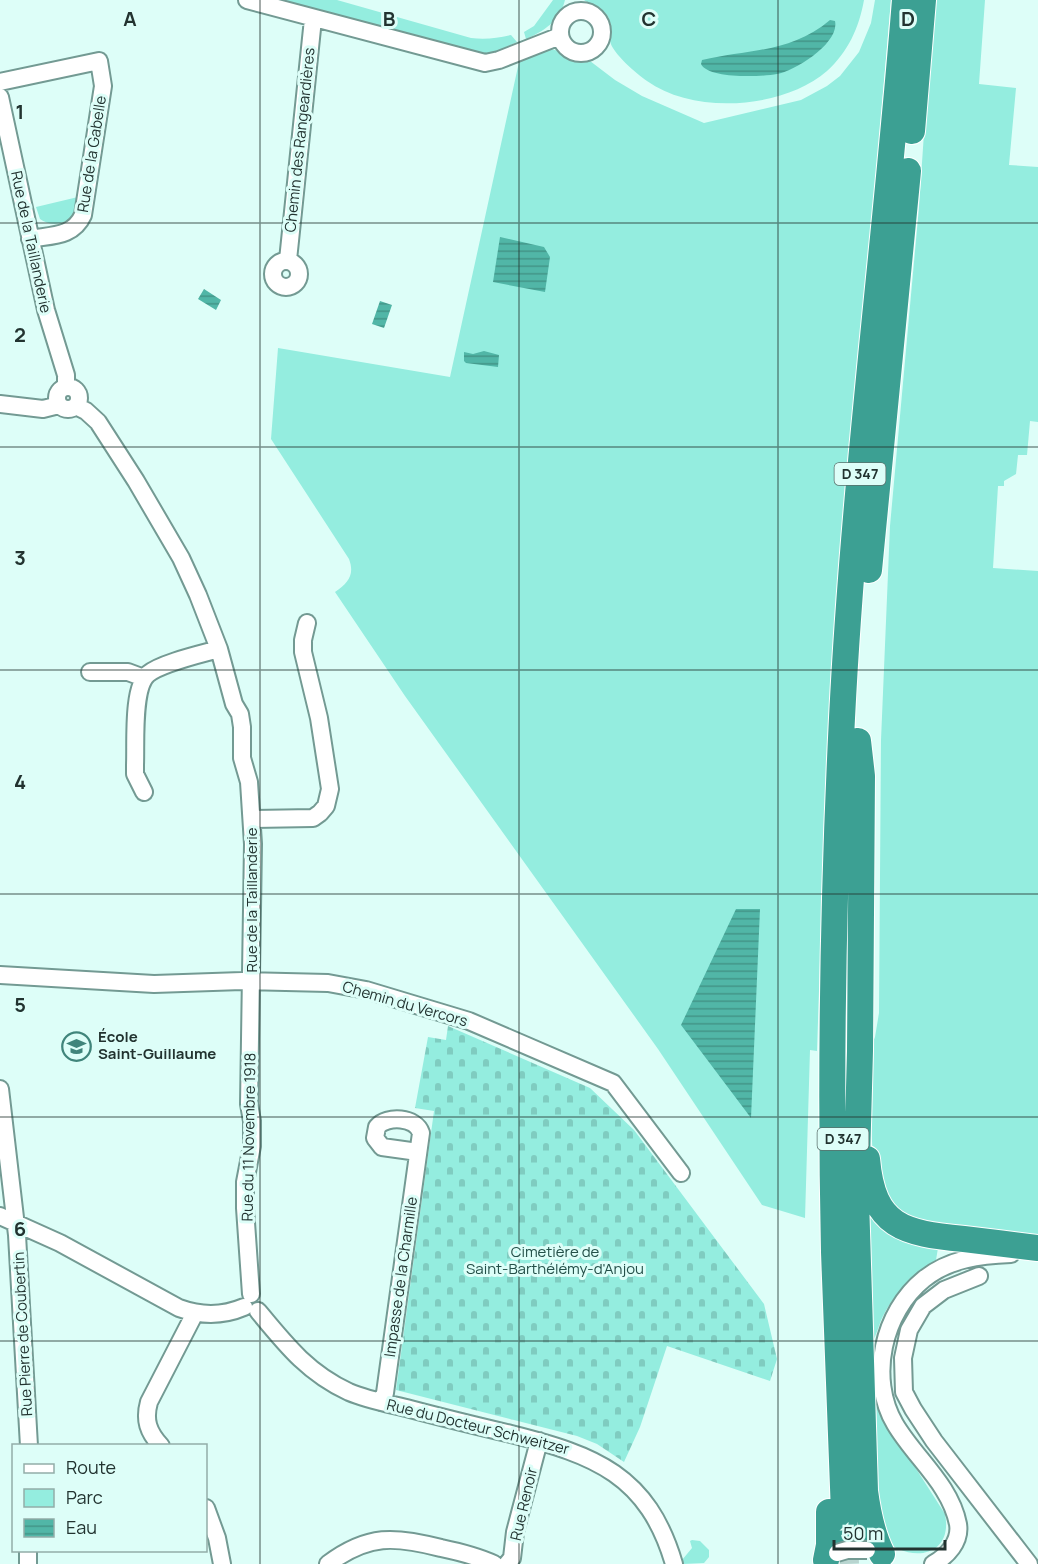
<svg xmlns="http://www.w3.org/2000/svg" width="1038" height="1564" viewBox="0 0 1038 1564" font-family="Manrope,sans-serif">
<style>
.green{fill:#94eddf}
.cemetery{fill:url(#cemetery-stones)}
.water{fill:url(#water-rules)}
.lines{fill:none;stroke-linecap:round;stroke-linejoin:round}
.highway-tunnel{stroke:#b8d5d0;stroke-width:26;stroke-dasharray:26 13;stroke-linecap:butt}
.minor-casing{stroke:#739a93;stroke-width:20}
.highway-casing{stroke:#fff;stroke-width:28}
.minor{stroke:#fff;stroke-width:16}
.highway{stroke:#3ca093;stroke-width:26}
.minor-bridge-casing{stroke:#739a93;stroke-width:20;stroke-linecap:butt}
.minor-bridge{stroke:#fff;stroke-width:16}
.grid{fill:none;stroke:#223330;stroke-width:1.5;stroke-opacity:0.55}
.labels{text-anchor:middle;stroke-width:6;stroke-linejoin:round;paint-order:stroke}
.shield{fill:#ddfef8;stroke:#5a706c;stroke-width:1.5}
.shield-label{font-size:14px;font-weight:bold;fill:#223330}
.street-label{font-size:15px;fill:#223330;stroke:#ddfef8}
.poi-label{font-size:15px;font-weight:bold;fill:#223330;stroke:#ddfef8;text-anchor:start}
.park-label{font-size:15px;fill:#245049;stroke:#ddfef8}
.grid-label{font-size:20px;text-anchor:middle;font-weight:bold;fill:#223330;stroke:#ddfef8;stroke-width:6;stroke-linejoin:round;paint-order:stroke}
</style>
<defs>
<pattern id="cemetery-stones" width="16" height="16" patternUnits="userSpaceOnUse" patternTransform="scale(1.5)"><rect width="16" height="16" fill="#94eddf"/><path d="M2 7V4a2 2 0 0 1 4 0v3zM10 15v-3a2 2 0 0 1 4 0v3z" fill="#7fccc0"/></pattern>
<pattern id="water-rules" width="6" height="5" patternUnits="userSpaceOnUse" patternTransform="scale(1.5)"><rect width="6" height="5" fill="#51b6a7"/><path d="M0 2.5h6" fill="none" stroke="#439588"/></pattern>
</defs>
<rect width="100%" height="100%" fill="#ddfef8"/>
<path class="green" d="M 267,0 L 337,0 L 471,38 C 486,40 497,38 511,35 L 517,42 L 493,53 L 482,55 Z
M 553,0 L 565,0 C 560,21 544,31 526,39 L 524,32 L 534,26 Z
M 584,0 L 864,0 C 859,28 848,52 827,71 C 783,109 694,115 647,81 C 637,74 612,53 610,41 C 609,31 613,24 607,15 C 601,7 592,6 584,0 Z
M 875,0 L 891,0 L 839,607 L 825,809 L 817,1051 L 810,1050 L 805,1218 L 762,1205 L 658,1049 L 405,696 L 335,592 C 348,583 355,575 349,559 L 271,439 L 278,348 L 450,377 L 519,62 L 551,49 L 559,51 L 568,59 L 576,61 L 590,61 L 615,80 L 642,96 L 704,123 L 801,100 L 827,86 L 840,76 L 859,52 L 871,23 Z
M 933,0 L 985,0 L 979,84 L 1016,88 L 1009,165 L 1038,167 L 1038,422 L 1030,421 L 1027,455 L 1018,455 L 1016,474 L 1004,481 L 1004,486 L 998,486 L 993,568 L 1038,571 L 1038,1237 L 934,1230 L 889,1208 L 873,1158 L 870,1107 L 871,1047 L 875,1037 L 879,1013 L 881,740 L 890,526 L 919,207 Z
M 78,197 C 77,202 76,208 75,212 C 69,225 50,227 40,219 L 36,207 Z
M 866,1199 L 938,1248 L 936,1260 C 914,1274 895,1292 883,1316 C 879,1324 877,1334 872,1343 Z
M 869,1399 L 876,1399 L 883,1417 L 945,1514 C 954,1559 906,1564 881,1536 Z
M 692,1540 L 700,1541 L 709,1550 L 709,1557 L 704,1563 L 683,1564 L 682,1560 L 692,1548 L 690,1541 Z"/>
<path class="cemetery" d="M 448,1026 L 590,1088 L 634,1130 L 764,1304 L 777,1359 L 770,1381 L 667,1346 L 640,1427 L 624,1462 L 597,1444 L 577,1436 L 396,1390 L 434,1111 L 415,1108 L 428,1037 L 446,1040 Z"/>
<path class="water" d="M 830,20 L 835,21 C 840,43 795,71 777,74 C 761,77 708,79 701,64 L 702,60 C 750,49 791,53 830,20 Z
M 500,237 L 544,247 L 550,257 L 545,292 L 493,282 Z
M 204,289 L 221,300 L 216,310 L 198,299 Z
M 380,301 L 392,305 L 384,328 L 372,324 Z
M 484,351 L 499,355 L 498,367 L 466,363 L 464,361 L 464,352 L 473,354 Z
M 736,909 L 760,909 L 751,1118 L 681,1025 Z"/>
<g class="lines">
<path class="highway-tunnel" d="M 845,1539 L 846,1564"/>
<defs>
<path id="minor" d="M 247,0 L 485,63 L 499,60 L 560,36
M560 32a21 21 0 1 1 42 0a21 21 0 1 1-42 0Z
M 0,82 L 99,61 L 103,86 L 83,215 C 73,237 52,235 30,239
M 0,97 L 46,310 L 66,375 L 66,387
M 288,260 L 313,19
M273 274a13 13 0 1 1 26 0a13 13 0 1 1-26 0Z
M57 398a11 11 0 1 1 22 0a11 11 0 1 1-22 0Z
M 0,404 L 43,409 L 59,405
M 76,406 L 86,411 L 98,422 L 136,481 L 181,558 L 198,595 L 219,649 L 234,704 L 240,714 L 242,727 L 242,758 L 249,782 L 253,844 L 249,1104 L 252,1121 L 252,1146 L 245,1182 L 245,1208 L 251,1294
M 90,672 L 128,672 L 144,678
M 144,792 L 135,774 L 135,765 C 136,743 132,687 148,674 C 161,663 201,654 219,649
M 252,819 L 313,818 L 320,813 L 326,806 L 330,789 L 319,718 L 303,652 L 303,640 L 307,623
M 0,975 L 154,984 L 242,981 L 328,983 L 366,990 L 469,1021 L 613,1083 L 681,1173
M 0,1089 L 17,1235 L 29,1446
M 0,1216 L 60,1243 L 179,1308 C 201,1316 223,1316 244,1307
M 979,1276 L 944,1290 L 923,1306 L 909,1330 L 903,1358 L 904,1392 L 913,1409 L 934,1441 L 1029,1564
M 258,1311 C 286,1345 308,1373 349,1392 C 368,1400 390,1404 410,1409 C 444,1418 477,1426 511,1434 C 595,1455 648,1475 674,1564
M 381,1402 L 385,1393 L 421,1133 C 416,1117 387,1115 377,1127 L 375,1138 L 382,1147 L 418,1152
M 161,1446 C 148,1432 144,1420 149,1402 L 195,1313
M 206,1508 L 217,1538 L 222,1564
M 28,1564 L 28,1550
M 328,1564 C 368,1534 395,1536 441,1548 C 460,1552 477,1556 494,1564
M 507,1564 L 512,1558 L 515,1532 L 539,1441
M 933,1564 C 947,1556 961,1542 958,1524 C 950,1484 915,1458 895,1424 C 868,1378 883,1312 924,1279 C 949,1259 980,1255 1011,1254"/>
<path id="highway" d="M 912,131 L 923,0
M 869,570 L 908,171
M 858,741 L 862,776 L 860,1051 L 856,1199 L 865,1491 C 868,1514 872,1534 882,1554
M 867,1159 C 873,1228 904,1233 964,1239 C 989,1242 1013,1245 1038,1248
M 845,1539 C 842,1443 837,1348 834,1252 C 830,1074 833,896 842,718 C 854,478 886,239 905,0
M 826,1560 L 829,1545 L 829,1512"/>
</defs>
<use href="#minor" class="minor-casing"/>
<use href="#highway" class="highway-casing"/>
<use href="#minor" class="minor"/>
<use href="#highway" class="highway"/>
<defs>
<path id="minor-bridge" d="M 837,1553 L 847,1550 L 867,1550"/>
</defs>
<use href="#minor-bridge" class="minor-bridge-casing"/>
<use href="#minor-bridge" class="minor-bridge"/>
</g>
<path class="grid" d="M 260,0 L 260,1564M 519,0 L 519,1564M 778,0 L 778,1564M 0,223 L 1038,223M 0,447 L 1038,447M 0,670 L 1038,670M 0,894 L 1038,894M 0,1117 L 1038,1117M 0,1341 L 1038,1341"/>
<defs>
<symbol id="school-ring" viewBox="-11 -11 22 22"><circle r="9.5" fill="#ddfef8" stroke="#40857b" stroke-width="1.5"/><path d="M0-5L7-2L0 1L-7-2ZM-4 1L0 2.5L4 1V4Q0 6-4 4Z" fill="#40857b"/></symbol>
</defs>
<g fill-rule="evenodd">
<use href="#school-ring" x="60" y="1030" width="33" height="33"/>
</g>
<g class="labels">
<g class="shield">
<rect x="834.5" y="463" width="51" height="22" rx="4.5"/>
<rect x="817.5" y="1128" width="51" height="22" rx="4.5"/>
</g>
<g class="shield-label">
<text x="860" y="479">D 347</text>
<text x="843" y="1144">D 347</text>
</g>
<g class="street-label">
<text transform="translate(300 140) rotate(-84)" y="5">Chemin des Rangeardières</text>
<text transform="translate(92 154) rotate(-81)" y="5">Rue de la Gabelle</text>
<text transform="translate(31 242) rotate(78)" y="5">Rue de la Taillanderie</text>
<text transform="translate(252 900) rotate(-90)" y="5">Rue de la Taillanderie</text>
<text transform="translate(405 1004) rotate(16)" y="5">Chemin du Vercors</text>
<text transform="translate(249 1137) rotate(-89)" y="5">Rue du 11 Novembre 1918</text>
<text transform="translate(401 1277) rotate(-82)" y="5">Impasse de la Charmille</text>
<text transform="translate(23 1334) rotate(-93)" y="5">Rue Pierre de Coubertin</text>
<text transform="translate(478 1427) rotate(14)" y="5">Rue du Docteur Schweitzer</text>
<text transform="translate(524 1504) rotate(-77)" y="5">Rue Renoir</text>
</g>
<g class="poi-label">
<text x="98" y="1042">École<tspan x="98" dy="17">Saint-Guillaume</tspan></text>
</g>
<g class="park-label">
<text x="555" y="1257">Cimetière de<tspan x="555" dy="17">Saint-Barthélémy-d'Anjou</tspan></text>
</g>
</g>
<g class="grid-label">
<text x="130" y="26">A</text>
<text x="389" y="26">B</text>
<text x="649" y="26">C</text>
<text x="908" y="26">D</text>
<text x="20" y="119">1</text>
<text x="20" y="342">2</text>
<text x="20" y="565">3</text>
<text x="20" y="789">4</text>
<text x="20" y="1012">5</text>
<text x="20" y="1236">6</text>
</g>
<rect x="12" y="1444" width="195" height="108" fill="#ddfef8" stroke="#92ada8" stroke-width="1.5"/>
<rect x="24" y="1464" width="30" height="9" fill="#ffffff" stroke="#92ada8" stroke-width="1.5"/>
<text x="66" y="1474" font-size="18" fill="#223330">Route</text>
<rect x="24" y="1489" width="30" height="18" fill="#94eddf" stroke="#92ada8" stroke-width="1.5"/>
<text x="66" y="1504" font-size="18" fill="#223330">Parc</text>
<rect x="24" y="1519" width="30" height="18" fill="url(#water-rules)" stroke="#92ada8" stroke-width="1.5"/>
<text x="66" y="1534" font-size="18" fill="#223330">Eau</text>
<path d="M834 1540v9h111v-9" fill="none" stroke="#223330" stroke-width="3"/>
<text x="843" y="1540" font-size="18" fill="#223330" stroke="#ddfef8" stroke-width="4.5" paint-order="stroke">50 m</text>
</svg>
